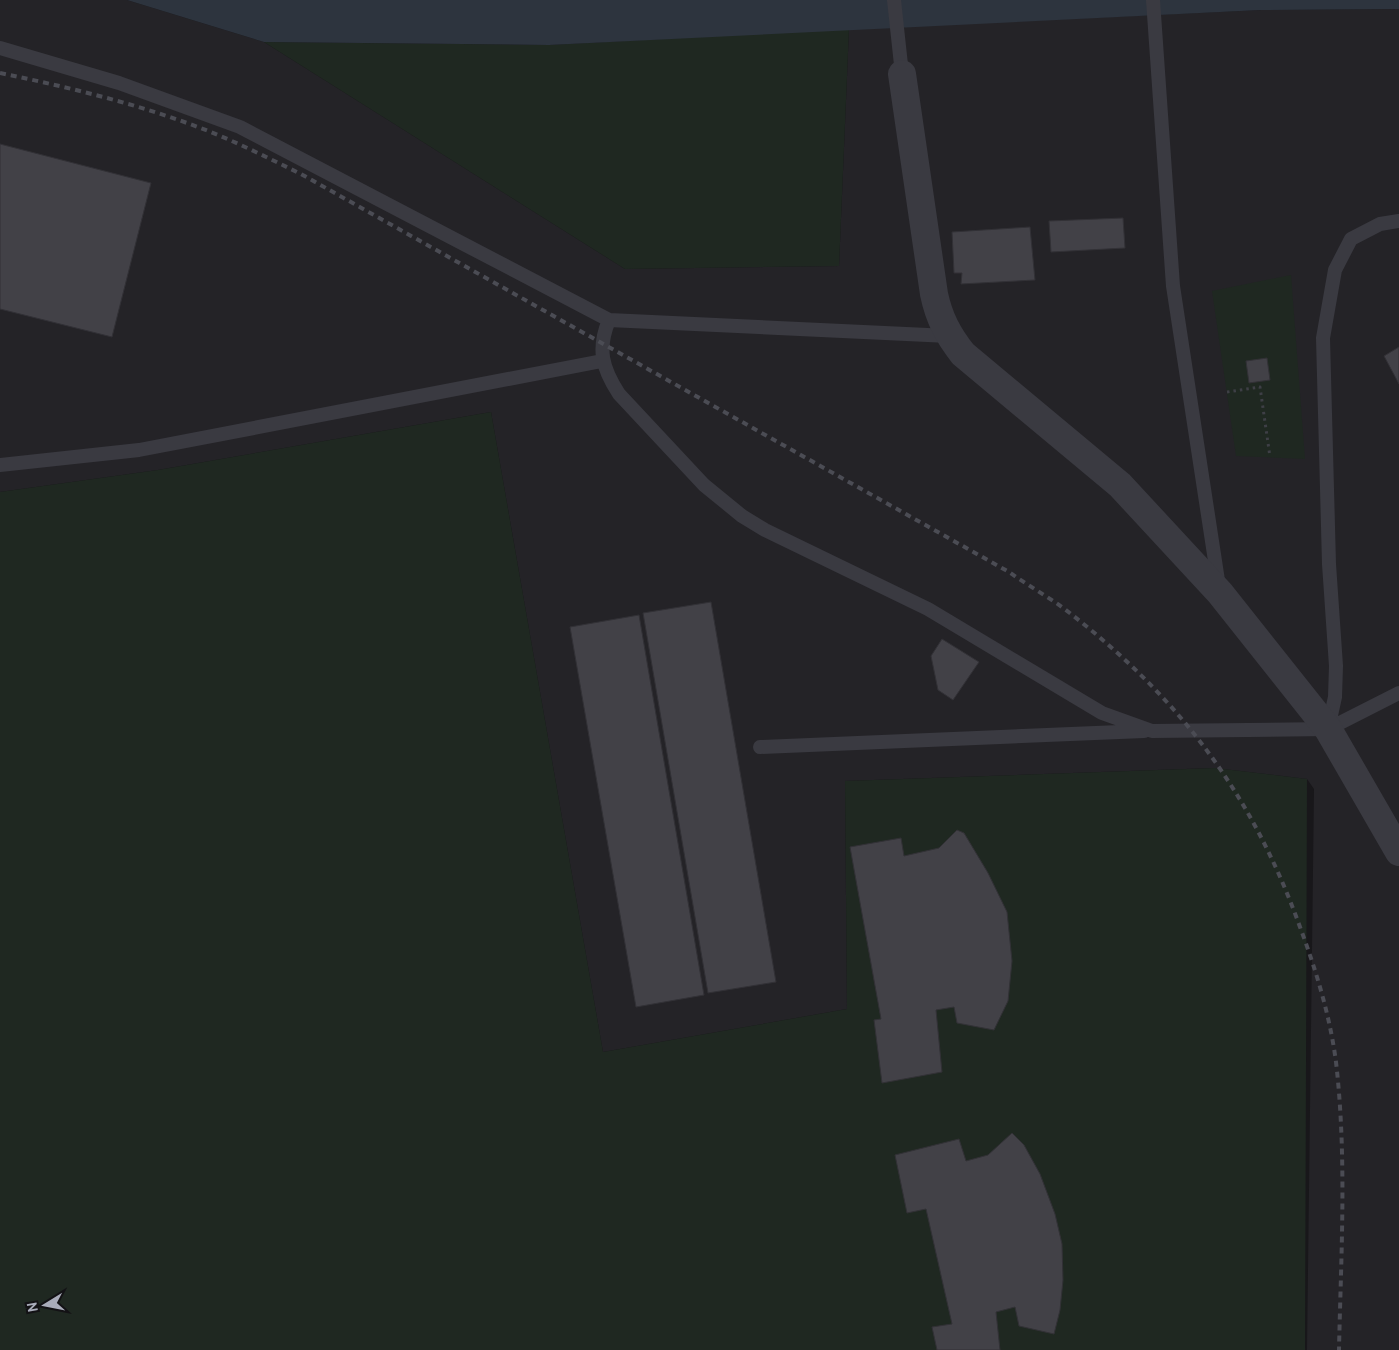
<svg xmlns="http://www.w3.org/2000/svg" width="1399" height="1350" viewBox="0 0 1399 1350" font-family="Overpass,sans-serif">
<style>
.built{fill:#242327}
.green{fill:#1f2821}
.water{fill:#2d343e}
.building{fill:#424147;stroke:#323136}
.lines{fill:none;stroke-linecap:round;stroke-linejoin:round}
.path{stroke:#3e3f46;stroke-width:3;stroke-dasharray:2.5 4;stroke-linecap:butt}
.lane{stroke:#3a3a41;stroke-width:14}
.street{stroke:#3a3a41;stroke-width:28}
.rail{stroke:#4b4c54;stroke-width:4;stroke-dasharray:6 5;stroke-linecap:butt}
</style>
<rect width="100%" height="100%" fill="#18171a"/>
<path class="built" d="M 0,0 L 127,0 L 264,42 L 625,269 L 839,266 L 849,29 L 1261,10 L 1399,9 L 1399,1350 L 1307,1350 L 1314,789 L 1307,779 L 1214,768 L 845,781 L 847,1009 L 603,1052 L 491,412 L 158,470 L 0,492 Z"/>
<path class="green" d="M 849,29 L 839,266 L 625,269 L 264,42 L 549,45 Z
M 1291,275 L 1305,459 L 1236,456 L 1212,291 Z
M 491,412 L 603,1052 L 847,1009 L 845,781 L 1215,768 L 1307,779 L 1305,1350 L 0,1350 L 0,492 L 158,470 Z"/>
<path class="water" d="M 127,0 L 1399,0 L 1399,9 L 1261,10 L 549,45 L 264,42 Z"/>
<path class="building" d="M 0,144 L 151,183 L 112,337 L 0,309 Z
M 1123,218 L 1125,248 L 1051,252 L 1049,221 Z
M 1030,227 L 1035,280 L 961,284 L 962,273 L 954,273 L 952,232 Z
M 1399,347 L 1399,384 L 1384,356 Z
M 1267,358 L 1270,380 L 1249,383 L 1246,361 Z
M 711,602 L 776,982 L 708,993 L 643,613 Z
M 639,615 L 704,995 L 636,1007 L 570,627 Z
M 942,639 L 979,662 L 953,700 L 938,690 L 931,656 Z
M 957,830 L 964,833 L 988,873 L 1007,912 L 1012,961 L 1008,1001 L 994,1030 L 957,1023 L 954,1007 L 936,1010 L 942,1072 L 882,1083 L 874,1020 L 881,1019 L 850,847 L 901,838 L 904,856 L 939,848 Z
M 1012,1133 L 1024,1145 L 1040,1174 L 1055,1214 L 1062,1244 L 1063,1280 L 1060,1310 L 1054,1334 L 1019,1326 L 1015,1307 L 996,1312 L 1000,1350 L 937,1350 L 932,1327 L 952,1324 L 926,1209 L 907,1213 L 895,1155 L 959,1139 L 966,1161 L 988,1155 Z"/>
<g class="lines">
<path class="path" d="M 1227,392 L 1260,387 L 1270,457"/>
<path class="lane" d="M 894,0 L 902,74
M 1153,0 L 1173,286 L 1219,587
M 0,48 L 119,83 L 240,127 L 609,320 C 597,349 602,368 619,394 L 704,485 L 742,516 L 765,530 L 928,609 L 1102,713 L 1152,731 L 1328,729 L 1399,693
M 609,320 L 949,336
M 0,465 L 139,450 L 602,361
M 1328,729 L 1335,697 L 1336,666 L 1329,564 L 1323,338 L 1335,270 L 1351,239 L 1380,224 L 1399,221
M 760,747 L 1144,731"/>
<path class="street" d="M 902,74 L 934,294 C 939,318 948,335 963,354 L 1120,485 L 1220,593 L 1328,729 L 1399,852"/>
<path class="rail" d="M 0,73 C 63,86 126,101 187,123 C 227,137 264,156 301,174 L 1009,572 C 1026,584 1045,595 1062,607 C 1177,695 1251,791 1300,927 C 1316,970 1330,1016 1336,1062 C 1347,1157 1341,1254 1339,1350"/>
</g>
<g transform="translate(45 1305) rotate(260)" stroke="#131215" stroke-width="4" paint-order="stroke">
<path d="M0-4L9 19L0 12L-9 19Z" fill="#a9acba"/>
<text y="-8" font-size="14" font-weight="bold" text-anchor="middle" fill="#a9acba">N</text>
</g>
</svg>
